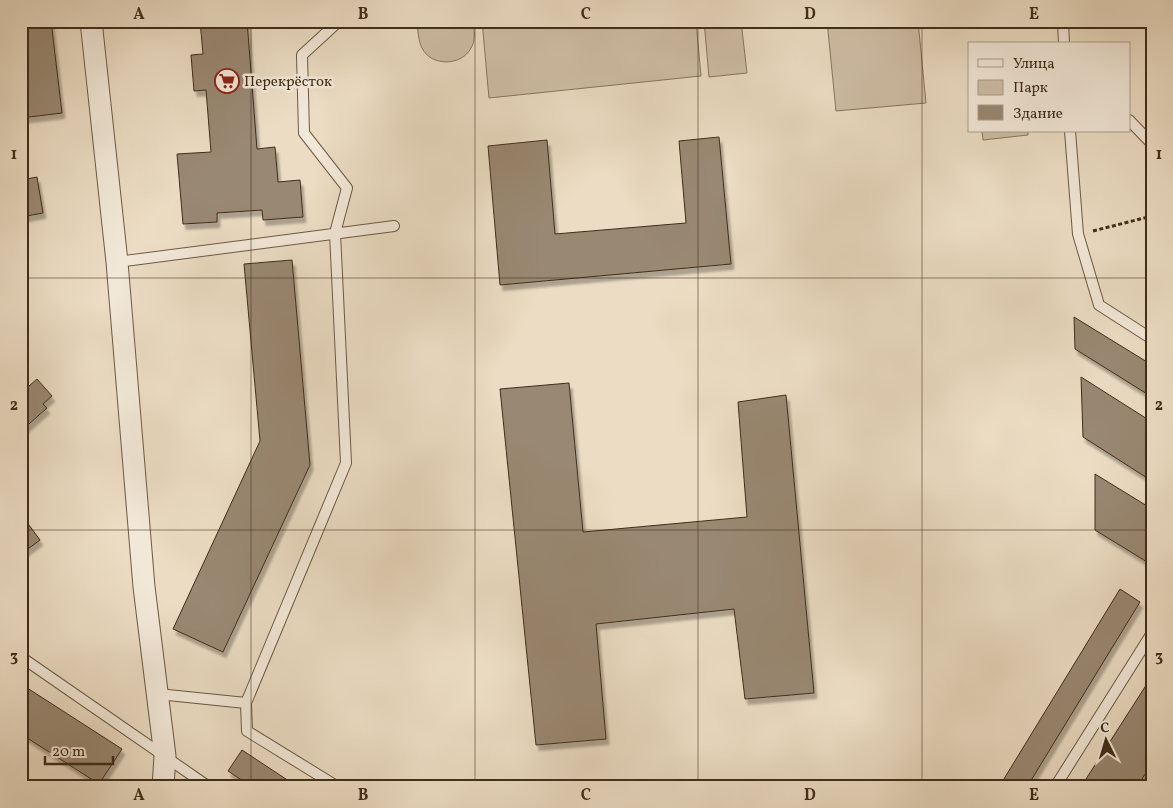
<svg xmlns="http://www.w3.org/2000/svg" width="1173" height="808" viewBox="0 0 1173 808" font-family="Vollkorn,serif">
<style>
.green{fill:#cebea6;stroke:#887660}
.building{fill:#998872;stroke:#412e1a;filter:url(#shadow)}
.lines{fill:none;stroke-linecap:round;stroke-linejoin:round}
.service-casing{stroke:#6c5a44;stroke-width:12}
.minor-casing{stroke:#6c5a44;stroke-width:23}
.path{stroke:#412e1a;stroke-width:3;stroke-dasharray:4 2.5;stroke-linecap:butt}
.service{stroke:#f2e8d8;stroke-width:10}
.minor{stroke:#f2e8d8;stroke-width:21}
.grid{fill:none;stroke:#412e1a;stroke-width:1;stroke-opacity:0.55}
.labels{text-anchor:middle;stroke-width:5;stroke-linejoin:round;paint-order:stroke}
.poi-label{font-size:15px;fill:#412e1a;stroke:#f2e8d8;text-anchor:start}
.neatline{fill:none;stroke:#412e1a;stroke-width:2}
.grid-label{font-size:16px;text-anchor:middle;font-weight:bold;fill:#412e1a}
</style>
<defs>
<filter id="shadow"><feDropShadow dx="3" dy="5.5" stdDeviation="1" flood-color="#0004"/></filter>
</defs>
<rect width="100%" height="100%" fill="#ebdcc3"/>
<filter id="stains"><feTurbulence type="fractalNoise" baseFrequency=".004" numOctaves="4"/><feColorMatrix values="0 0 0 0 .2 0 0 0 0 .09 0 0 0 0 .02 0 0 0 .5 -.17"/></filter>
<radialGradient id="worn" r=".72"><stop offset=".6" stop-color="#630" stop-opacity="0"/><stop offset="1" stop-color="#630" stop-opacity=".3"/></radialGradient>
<path class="green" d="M 417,21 L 473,21 C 474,30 476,40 471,48 C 462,66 431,67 422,48 C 418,40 418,30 417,21 Z
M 482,21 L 696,21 L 701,76 L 489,98 Z
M 704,21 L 741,21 L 747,73 L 709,77 Z
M 827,21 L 918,21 L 926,103 L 836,111 Z
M 982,131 L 1028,131 L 1028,135 L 983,140 Z"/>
<path class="building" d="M 21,21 L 51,21 L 62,113 L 21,118 Z
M 200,21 L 247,21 L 257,149 L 275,147 L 278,182 L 300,180 L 303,217 L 263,220 L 262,210 L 217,213 L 217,222 L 183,224 L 177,154 L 211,152 L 206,90 L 194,91 L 191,55 L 203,54 Z
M 719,137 L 731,264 L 500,285 L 488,146 L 547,140 L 555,234 L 686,223 L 679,141 Z
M 37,177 L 43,213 L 21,217 L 21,180 Z
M 292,260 L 310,465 L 223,652 L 173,629 L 260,441 L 244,264 Z
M 1074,317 L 1152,365 L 1152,397 L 1075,349 Z
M 21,377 L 29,386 L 37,379 L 52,396 L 43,404 L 47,408 L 21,431 Z
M 1081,377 L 1152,422 L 1152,481 L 1083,437 Z
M 569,383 L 583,532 L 747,517 L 738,402 L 786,395 L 814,693 L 745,699 L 734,609 L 596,624 L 606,739 L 536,745 L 500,389 Z
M 1095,474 L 1152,509 L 1152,565 L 1095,530 Z
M 23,517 L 40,540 L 21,554 L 21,518 Z
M 1120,589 L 1140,602 L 1027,787 L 999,787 Z
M 1152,676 L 1152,763 L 1137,787 L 1099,787 L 1086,779 Z
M 21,684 L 122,749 L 99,784 L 21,734 Z
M 242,750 L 298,787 L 252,787 L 228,771 Z"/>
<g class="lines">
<defs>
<path id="service" d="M 1063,21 L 1064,44
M 1129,120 L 1152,144
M 1070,131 L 1078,234 L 1099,305 L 1152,339
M 117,262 L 394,226
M 21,657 L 209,787
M 158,694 L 246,703 L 346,463 L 335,233 L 347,188 L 304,133 L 302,55 L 339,21
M 246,703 L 247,731 L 338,787
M 1055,787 L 1152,633"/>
<path id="minor" d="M 91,21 L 117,262 L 144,587 L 165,756 L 163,787"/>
</defs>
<use href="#service" class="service-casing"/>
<use href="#minor" class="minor-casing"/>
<path class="path" d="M 1093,231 L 1152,216"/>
<use href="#service" class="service"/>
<use href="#minor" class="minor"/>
</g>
<path class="grid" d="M 251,21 L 251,787M 475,21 L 475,787M 698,21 L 698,787M 922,21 L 922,787M 21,278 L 1152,278M 21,530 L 1152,530"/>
<defs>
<symbol id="supermarket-ring" viewBox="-11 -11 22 22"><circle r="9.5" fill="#f2e8d8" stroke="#8f2418" stroke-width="1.5"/><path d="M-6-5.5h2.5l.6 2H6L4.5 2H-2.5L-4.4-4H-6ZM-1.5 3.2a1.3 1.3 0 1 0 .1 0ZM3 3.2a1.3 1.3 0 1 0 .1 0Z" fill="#8f2418"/></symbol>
</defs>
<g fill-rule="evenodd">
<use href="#supermarket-ring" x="213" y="67" width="28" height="28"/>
</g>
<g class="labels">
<g class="poi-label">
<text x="244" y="86">Перекрёсток</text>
</g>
</g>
<rect width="1173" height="808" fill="none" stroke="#ebdcc3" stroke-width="55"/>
<rect x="968" y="42" width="162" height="90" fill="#f2e8d8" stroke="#ab9e8c"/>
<rect x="978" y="59" width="25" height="8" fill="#f2e8d8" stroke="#ab9e8c"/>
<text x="1013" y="68" font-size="15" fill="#412e1a">Улица</text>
<rect x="978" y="80" width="25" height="15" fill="#cebea6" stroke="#ab9e8c"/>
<text x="1013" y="92" font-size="15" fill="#412e1a">Парк</text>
<rect x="978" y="105" width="25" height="15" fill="#998872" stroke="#ab9e8c"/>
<text x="1013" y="118" font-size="15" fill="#412e1a">Здание</text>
<g transform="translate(1106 740) rotate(355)" stroke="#f2e8d8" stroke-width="4" paint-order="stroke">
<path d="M0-4L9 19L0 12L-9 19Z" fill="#412e1a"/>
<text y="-8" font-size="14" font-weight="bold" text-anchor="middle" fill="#412e1a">С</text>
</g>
<path d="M45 756v8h68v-8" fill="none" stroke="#412e1a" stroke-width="2.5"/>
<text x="52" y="756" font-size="15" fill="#412e1a" stroke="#f2e8d8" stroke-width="4" paint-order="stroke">20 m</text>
<rect x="28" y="28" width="1118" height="752" class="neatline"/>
<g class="grid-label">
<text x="139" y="19">A</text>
<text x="363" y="19">B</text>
<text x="586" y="19">C</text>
<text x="810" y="19">D</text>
<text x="1034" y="19">E</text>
<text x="14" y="159">1</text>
<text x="1159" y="159">1</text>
<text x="14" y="410">2</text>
<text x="1159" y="410">2</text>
<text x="14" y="661">3</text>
<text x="1159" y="661">3</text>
<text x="139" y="800">A</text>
<text x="363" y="800">B</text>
<text x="586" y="800">C</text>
<text x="810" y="800">D</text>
<text x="1034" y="800">E</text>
</g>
<rect width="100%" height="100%" filter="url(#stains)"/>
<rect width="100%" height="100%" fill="url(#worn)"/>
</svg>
